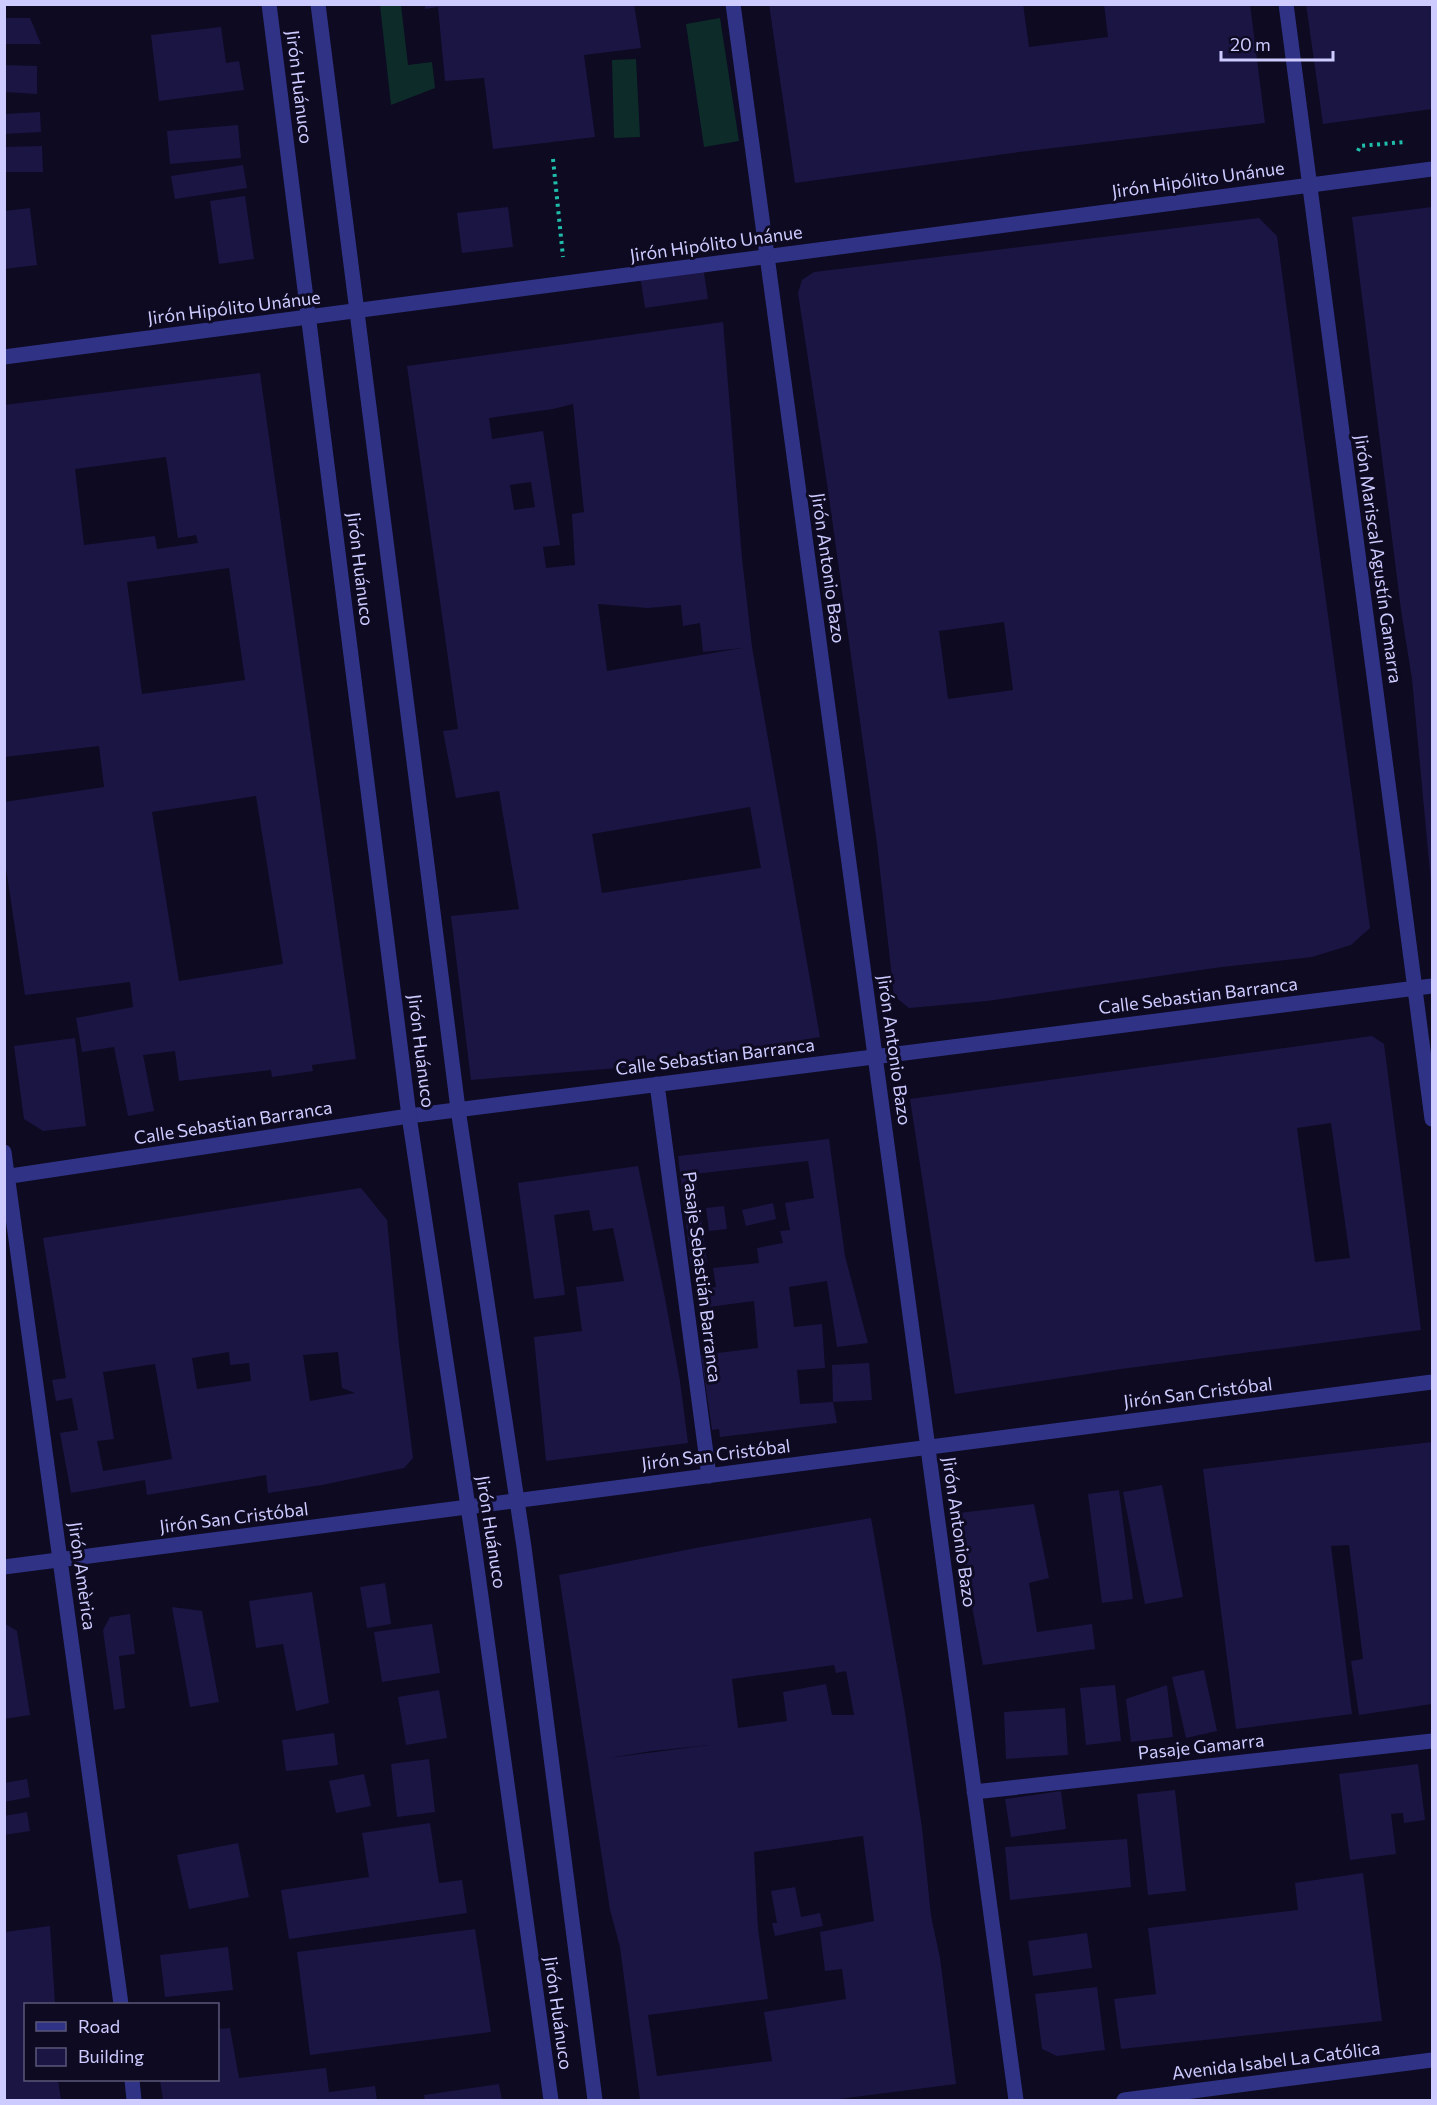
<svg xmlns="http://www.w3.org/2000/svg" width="1437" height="2105" viewBox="0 0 1437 2105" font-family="Commissioner,sans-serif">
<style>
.garden{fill:#0d2c29}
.building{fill:#1b1544;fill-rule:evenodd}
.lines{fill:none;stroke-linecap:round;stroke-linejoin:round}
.path{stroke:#20bdab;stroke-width:4;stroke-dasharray:3 4.5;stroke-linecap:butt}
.minor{stroke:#303285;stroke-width:15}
.tertiary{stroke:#303285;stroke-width:15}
.labels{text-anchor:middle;stroke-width:6;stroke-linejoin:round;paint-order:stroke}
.street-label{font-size:18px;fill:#cdcbff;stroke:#0d0a21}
</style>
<rect width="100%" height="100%" fill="#0d0a21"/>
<path class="garden" d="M 380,5 L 401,5 L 408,65 L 432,62 L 435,88 L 391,105 Z
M 720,18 L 739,141 L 704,147 L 686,24 Z
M 636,59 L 640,137 L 614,138 L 612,60 Z"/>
<path class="building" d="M 425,4 L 634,4 L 641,48 L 584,55 L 595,137 L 493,149 L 484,78 L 445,81 L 438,7 L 425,9 Z
M 769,4 L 1023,4 L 1029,47 L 1108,37 L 1104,4 L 1250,4 L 1265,123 L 1019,152 L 795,183 Z
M 1306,4 L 1432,4 L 1432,109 L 1323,124 Z
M 4,18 L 30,18 L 41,44 L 4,44 Z
M 221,27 L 226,63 L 239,61 L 244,90 L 159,101 L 151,35 Z
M 4,65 L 37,66 L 37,94 L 4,92 Z
M 40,112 L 41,132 L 4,134 L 4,114 Z
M 238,125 L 241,158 L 170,164 L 167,131 Z
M 42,146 L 43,172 L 4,172 L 4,147 Z
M 243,165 L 247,188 L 175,199 L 171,176 Z
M 245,196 L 254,259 L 219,264 L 210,201 Z
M 508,207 L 513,247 L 462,253 L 457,213 Z
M 1432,207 L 1432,882 L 1431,883 L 1412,679 L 1401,610 L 1352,217 Z
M 30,208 L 37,265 L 4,269 L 4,211 Z
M 1259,218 L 1277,236 L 1370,928 L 1351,945 L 1312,957 L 1222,967 L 987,1001 L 909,1008 L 894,996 L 877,844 L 828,490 L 798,293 L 802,280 L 814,272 ZM 1004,622 L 1013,690 L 948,699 L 939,631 Z
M 703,267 L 708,299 L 645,308 L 640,276 Z
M 723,322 L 742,558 L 752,647 L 820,1037 L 630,1067 L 471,1080 L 451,916 L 519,909 L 499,791 L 456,798 L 443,731 L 458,729 L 407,366 ZM 573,404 L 584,512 L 572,514 L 575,565 L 546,568 L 543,547 L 560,545 L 543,431 L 492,439 L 489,418 L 553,409 ZM 531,482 L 535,507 L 514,510 L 510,485 ZM 598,604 L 648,608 L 681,605 L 683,626 L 700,623 L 703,652 L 742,648 L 607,671 ZM 750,807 L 761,868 L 602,893 L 592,834 Z
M 260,373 L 356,1059 L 312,1065 L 313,1071 L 272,1077 L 271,1070 L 179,1081 L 175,1051 L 143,1055 L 154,1111 L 128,1116 L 114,1047 L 82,1052 L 76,1018 L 133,1007 L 130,982 L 25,995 L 4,855 L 4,802 L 104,787 L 99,746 L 4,757 L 4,405 ZM 166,457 L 178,538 L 196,535 L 198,543 L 157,549 L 155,536 L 84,545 L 75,469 ZM 229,568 L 245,680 L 142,694 L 127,582 ZM 256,796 L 283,964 L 179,981 L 152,812 Z
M 1372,1036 L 1384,1044 L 1421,1330 L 1121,1369 L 955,1394 L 910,1099 ZM 1331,1123 L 1350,1258 L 1315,1262 L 1297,1128 Z
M 75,1038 L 86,1126 L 43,1131 L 24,1119 L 14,1046 Z
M 829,1139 L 845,1256 L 868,1343 L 837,1347 L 827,1281 L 789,1287 L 794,1327 L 822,1324 L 825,1368 L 797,1370 L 800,1404 L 833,1402 L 837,1423 L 720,1437 L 719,1429 L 712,1430 L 701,1355 L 758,1348 L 754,1301 L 701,1308 L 698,1290 L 716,1287 L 713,1268 L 759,1263 L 757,1248 L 783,1243 L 780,1231 L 790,1230 L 785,1203 L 814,1198 L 808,1161 L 695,1174 L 707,1263 L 691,1266 L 678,1156 Z
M 638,1166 L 665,1298 L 680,1381 L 688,1443 L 546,1461 L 534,1337 L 582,1331 L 576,1287 L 624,1281 L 613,1228 L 593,1231 L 589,1210 L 554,1215 L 565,1295 L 534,1299 L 518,1183 Z
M 361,1188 L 387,1220 L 399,1345 L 413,1458 L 404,1468 L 322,1485 L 268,1493 L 266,1475 L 147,1495 L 145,1480 L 71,1493 L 60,1433 L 78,1430 L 72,1398 L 56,1401 L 52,1380 L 66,1378 L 43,1238 ZM 229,1352 L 230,1365 L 249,1363 L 251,1381 L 197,1389 L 192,1358 ZM 338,1352 L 342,1388 L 355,1393 L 310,1401 L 303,1355 ZM 155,1364 L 172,1459 L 103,1471 L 97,1441 L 114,1439 L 103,1372 Z
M 773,1203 L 776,1219 L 746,1226 L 742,1210 Z
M 724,1206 L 727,1229 L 709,1231 L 706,1208 Z
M 869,1363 L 872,1400 L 833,1402 L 832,1365 Z
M 1432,1442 L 1432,1704 L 1359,1715 L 1351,1661 L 1363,1659 L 1349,1545 L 1331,1546 L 1352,1714 L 1236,1729 L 1203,1469 Z
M 1162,1485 L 1183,1597 L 1145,1604 L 1123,1492 Z
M 1119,1490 L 1133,1599 L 1102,1603 L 1088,1494 Z
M 1034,1504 L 1049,1578 L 1029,1583 L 1037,1632 L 1092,1624 L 1095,1649 L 983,1665 L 962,1553 L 959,1513 Z
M 871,1518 L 904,1706 L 922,1828 L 931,1916 L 940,1958 L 956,2084 L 831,2100 L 640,2100 L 620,1947 L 610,1910 L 559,1575 L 701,1547 ZM 834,1665 L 836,1673 L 846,1671 L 854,1715 L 832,1715 L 826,1684 L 783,1692 L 787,1721 L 738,1728 L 732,1679 ZM 709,1745 L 609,1758 L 652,1751 ZM 863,1836 L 874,1921 L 820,1932 L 825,1971 L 842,1969 L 846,1999 L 764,2012 L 772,2061 L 657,2076 L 648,2015 L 768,1999 L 758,1929 L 754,1852 Z
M 385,1583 L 391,1624 L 367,1628 L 360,1587 Z
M 312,1592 L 329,1703 L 296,1711 L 283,1644 L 256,1648 L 249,1601 Z
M 172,1607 L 202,1611 L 219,1702 L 190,1707 Z
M 130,1614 L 135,1654 L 119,1656 L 125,1708 L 114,1710 L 103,1630 L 110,1617 Z
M 4,1623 L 17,1631 L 30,1715 L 4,1719 Z
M 432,1624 L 440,1673 L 382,1682 L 374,1632 Z
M 1204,1670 L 1217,1731 L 1186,1738 L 1172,1677 Z
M 1115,1685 L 1121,1741 L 1086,1745 L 1080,1688 Z
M 1167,1685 L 1173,1737 L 1131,1742 L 1126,1699 Z
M 439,1690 L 447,1738 L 406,1745 L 398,1697 Z
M 1065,1708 L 1068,1755 L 1006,1759 L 1004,1712 Z
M 334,1733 L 338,1765 L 286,1771 L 282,1740 Z
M 429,1759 L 435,1812 L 397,1817 L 391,1764 Z
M 1418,1764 L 1425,1820 L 1404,1823 L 1403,1813 L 1391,1814 L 1396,1854 L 1350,1860 L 1339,1774 Z
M 364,1774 L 371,1806 L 336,1813 L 329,1781 Z
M 27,1779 L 30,1797 L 4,1802 L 4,1783 Z
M 1175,1790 L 1186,1891 L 1148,1895 L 1137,1794 Z
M 1061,1791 L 1066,1829 L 1011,1837 L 1005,1799 Z
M 27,1812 L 30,1831 L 4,1835 L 4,1816 Z
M 430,1823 L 439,1883 L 462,1880 L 467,1913 L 289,1939 L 281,1890 L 369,1877 L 362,1833 Z
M 1127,1839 L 1131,1887 L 1010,1900 L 1005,1847 Z
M 238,1843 L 249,1897 L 189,1909 L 177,1855 Z
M 1363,1873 L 1382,2021 L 1121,2049 L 1114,1999 L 1156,1994 L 1148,1928 L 1298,1910 L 1295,1883 Z
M 795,1887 L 801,1917 L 820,1913 L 823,1926 L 775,1936 L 772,1923 L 777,1923 L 771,1891 Z
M 50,1926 L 55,2004 L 26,2004 L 26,2080 L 58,2080 L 61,2100 L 5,2100 L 5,1932 Z
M 475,1929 L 491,2032 L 310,2055 L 297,1952 Z
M 1087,1933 L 1092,1968 L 1033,1976 L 1028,1941 Z
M 228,1947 L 233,1990 L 165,1997 L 160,1955 Z
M 1097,1987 L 1105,2050 L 1057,2056 L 1042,2049 L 1035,1994 Z
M 230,2028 L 239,2078 L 326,2068 L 329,2092 L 375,2086 L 377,2100 L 163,2100 L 160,2080 L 218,2080 L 218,2029 Z
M 499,2084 L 502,2100 L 425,2100 L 424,2095 Z"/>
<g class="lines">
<path class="path" d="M 1358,151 L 1360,146 L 1404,142
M 553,159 L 563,257"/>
<path class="minor" d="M 733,4 L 1016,2100
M 1286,4 L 1432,1119
M 4,357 L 1432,169
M 657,1084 L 709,1476
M 4,1152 L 121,2004
M 4,1177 L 409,1116 L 1432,986
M 4,1567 L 1432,1382
M 974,1792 L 1432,1741
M 132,2080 L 134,2100
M 1124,2100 L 1432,2060"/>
<path class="tertiary" d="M 269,4 L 409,1116 L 475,1553 L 551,2100
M 318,4 L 458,1109 L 524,1547 L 595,2100"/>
</g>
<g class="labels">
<g class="street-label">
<text transform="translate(299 87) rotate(83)" y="6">Jirón Huánuco</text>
<text transform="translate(1198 180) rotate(-8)" y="6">Jirón Hipólito Unánue</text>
<text transform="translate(716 244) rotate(-8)" y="6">Jirón Hipólito Unánue</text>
<text transform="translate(234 308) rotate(-7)" y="6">Jirón Hipólito Unánue</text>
<text transform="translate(1378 559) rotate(82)" y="6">Jirón Mariscal Agustín Gamarra</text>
<text transform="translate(828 568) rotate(82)" y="6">Jirón Antonio Bazo</text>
<text transform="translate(360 569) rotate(83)" y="6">Jirón Huánuco</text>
<text transform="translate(1198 996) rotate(-7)" y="6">Calle Sebastian Barranca</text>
<text transform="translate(894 1050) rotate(82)" y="6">Jirón Antonio Bazo</text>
<text transform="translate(421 1051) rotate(83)" y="6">Jirón Huánuco</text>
<text transform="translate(715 1057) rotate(-7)" y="6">Calle Sebastian Barranca</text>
<text transform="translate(233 1123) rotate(-9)" y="6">Calle Sebastian Barranca</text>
<text transform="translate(702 1277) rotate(83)" y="6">Pasaje Sebastián Barranca</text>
<text transform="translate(1198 1393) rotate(-7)" y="6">Jirón San Cristóbal</text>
<text transform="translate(716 1455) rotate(-7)" y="6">Jirón San Cristóbal</text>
<text transform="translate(234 1518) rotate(-7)" y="6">Jirón San Cristóbal</text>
<text transform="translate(491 1532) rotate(81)" y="6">Jirón Huánuco</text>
<text transform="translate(959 1532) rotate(82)" y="6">Jirón Antonio Bazo</text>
<text transform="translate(82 1576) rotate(82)" y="6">Jirón Amèrica</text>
<text transform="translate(1201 1747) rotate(-6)" y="6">Pasaje Gamarra</text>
<text transform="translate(558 2013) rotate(82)" y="6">Jirón Huánuco</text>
<text transform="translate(1276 2061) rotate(-7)" y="6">Avenida Isabel La Católica</text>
</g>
</g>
<rect width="1437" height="2105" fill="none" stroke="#cdcbff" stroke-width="12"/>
<rect x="24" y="2003" width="195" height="78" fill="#0d0a21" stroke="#5a577a" stroke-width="1.5"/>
<rect x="36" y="2022" width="30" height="9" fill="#303285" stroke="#5a577a" stroke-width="1.5"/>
<text x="78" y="2033" font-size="18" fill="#cdcbff">Road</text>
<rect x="36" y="2048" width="30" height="18" fill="#1b1544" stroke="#5a577a" stroke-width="1.5"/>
<text x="78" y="2063" font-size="18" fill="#cdcbff">Building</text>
<path d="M1221 51v9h112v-9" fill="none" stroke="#cdcbff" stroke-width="3"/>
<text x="1230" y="51" font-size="18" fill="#cdcbff" stroke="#0d0a21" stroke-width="4.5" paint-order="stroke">20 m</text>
</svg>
